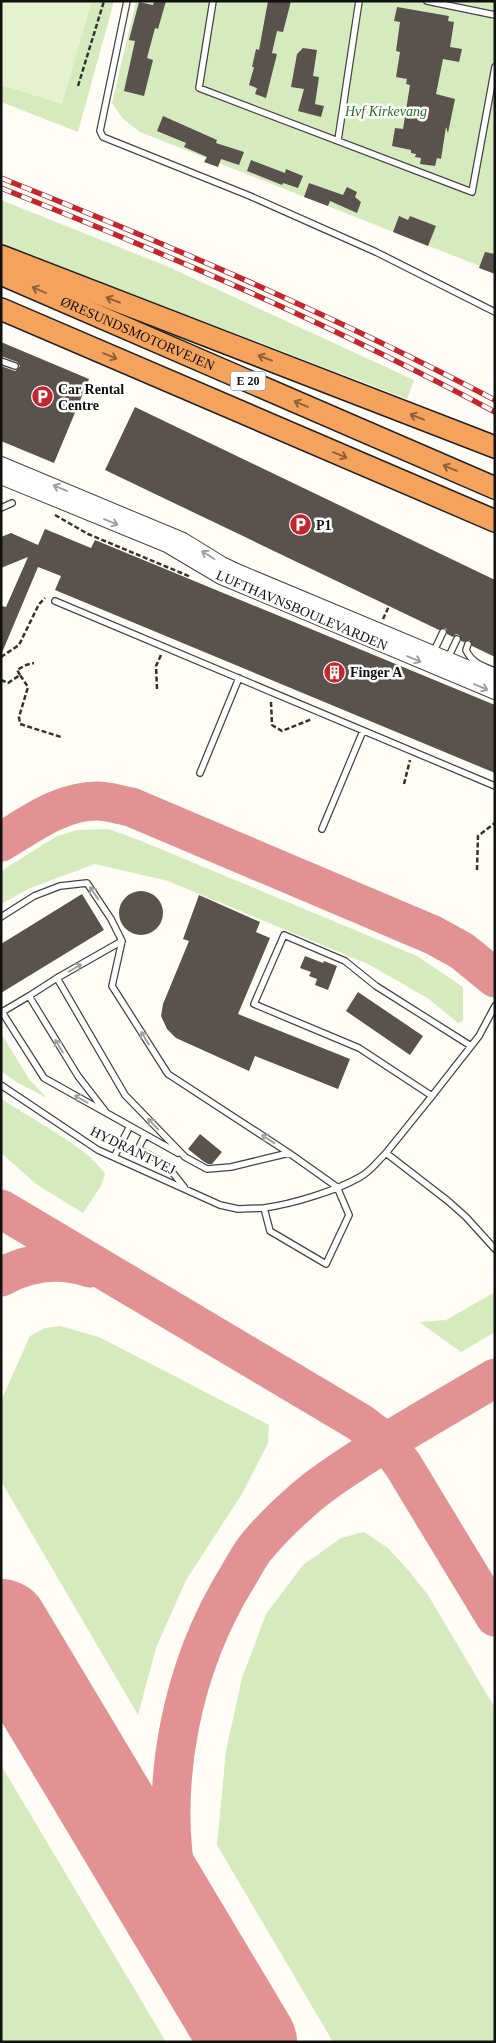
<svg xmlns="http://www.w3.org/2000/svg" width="496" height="2043" viewBox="0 0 496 2043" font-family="'Times New Roman',serif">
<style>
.green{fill:#d5ebbd}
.pitch{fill:#e6f2cf}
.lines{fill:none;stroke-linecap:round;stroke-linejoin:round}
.taxiway{stroke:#e29292;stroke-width:39}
.runway{stroke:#e29292;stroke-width:96}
.building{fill:#5a524d}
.service-casing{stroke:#444;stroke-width:8}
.tertiary-casing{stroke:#444;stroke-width:16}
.motorway-casing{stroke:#222;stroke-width:24}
.path{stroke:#333;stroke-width:2.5;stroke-dasharray:5 2.5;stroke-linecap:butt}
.service{stroke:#fff;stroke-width:5.5}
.tertiary{stroke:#fff;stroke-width:14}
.motorway{stroke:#f5a25d;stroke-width:21}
.rail-casing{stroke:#c4262e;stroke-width:5.5}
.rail{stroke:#fff;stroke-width:4;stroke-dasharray:11;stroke-linecap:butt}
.oneway{stroke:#8e613b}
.oneway2{stroke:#a0a0a0}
.labels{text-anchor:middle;stroke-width:5;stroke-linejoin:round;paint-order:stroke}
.shield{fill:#fff;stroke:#585858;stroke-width:1}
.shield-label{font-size:12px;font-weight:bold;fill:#111}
.park-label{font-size:14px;font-style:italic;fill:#2f6b1f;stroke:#fff}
.street-label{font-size:14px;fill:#111;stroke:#fff}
.poi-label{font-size:14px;font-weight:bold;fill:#111;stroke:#fff;text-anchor:start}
</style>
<rect width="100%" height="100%" fill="#fffdf5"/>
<path class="green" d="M 1,1 L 114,1 L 78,132 L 1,102 Z
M 136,1 L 495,1 L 495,272 L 140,132 L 123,119 L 112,103 Z
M 1,200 L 169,267 L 414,380 L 407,399 L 1,244 Z
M 109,829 L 139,840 L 417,956 L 463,987 L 463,1021 L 458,1023 L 429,999 L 368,964 L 168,881 L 95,864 L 30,888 L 1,904 L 1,871 L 57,836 L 78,830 Z
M 1,1033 L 29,1079 L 47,1098 L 16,1082 L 1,1071 Z
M 1,1098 C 31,1120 86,1145 105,1174 L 101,1186 L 83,1213 L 36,1184 L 1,1153 Z
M 495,1292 L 495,1332 L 461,1352 L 419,1322 L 446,1320 Z
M 60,1326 L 99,1337 L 269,1425 L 268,1443 L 242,1494 L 186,1580 L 156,1648 L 138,1715 L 1,1481 L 1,1401 L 30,1336 L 45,1328 Z
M 364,1532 L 388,1548 L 409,1571 L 428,1595 L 495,1708 L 495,2042 L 333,2042 L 217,1845 L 226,1751 L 242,1678 L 266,1614 L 303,1565 L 341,1538 Z
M 1,1765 L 166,2042 L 1,2042 Z"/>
<path class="pitch" d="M 1,1 L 92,1 L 62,104 L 1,85 Z"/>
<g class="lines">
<path class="taxiway" d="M 1,842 C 31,824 61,801 97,801 C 108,801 120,805 131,807 L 433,935 L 462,951 L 495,978
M 1,1209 L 359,1422 L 386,1442 L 403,1465 L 495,1617
M 1,1277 C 29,1262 60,1258 90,1268
M 235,2020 C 215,1978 187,1933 178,1888 C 158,1783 182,1666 238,1576 C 244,1566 250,1554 257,1546 C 271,1529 289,1512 305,1498 C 323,1482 344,1469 364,1456 C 407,1429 451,1404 495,1378"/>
<path class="runway" d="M 1,1627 L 249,2042"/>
</g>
<path class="building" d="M 154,1 L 166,1 L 158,29 L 155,28 L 147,58 L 153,60 L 144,96 L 124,91 L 135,41 L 129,40 L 139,2 L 153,5 Z
M 268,1 L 291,1 L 283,32 L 277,31 L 272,53 L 277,54 L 266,98 L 255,94 L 257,88 L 249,85 L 254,67 L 252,67 L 256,49 L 259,50 Z
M 397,7 L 449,16 L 448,21 L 454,22 L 450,47 L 462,49 L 459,62 L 443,59 L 436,94 L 455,99 L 448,133 L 446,127 L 441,159 L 437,158 L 435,166 L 420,164 L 421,158 L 415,157 L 416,154 L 411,153 L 411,150 L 392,146 L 395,128 L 403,129 L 410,85 L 406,84 L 407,79 L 396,77 L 400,52 L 396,51 L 400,22 L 394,21 Z
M 303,48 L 317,50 L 313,76 L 319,77 L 315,104 L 324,106 L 321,117 L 298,111 L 304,89 L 291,87 L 297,54 Z
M 163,116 L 217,140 L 216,143 L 244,152 L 239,165 L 221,159 L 218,167 L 204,162 L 207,157 L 184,147 L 186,143 L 157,131 Z
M 251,160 L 285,173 L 286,169 L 303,176 L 298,188 L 283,183 L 282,185 L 247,171 Z
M 309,183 L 343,195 L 347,187 L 357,192 L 355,197 L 361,202 L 357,213 L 330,201 L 328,206 L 304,197 Z
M 399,216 L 408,220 L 410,216 L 436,226 L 428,246 L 393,232 Z
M 485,252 L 495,254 L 495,274 L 479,268 Z
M 1,342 L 89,379 L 54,463 L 1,441 L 1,366 L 15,371 L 20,366 L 17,362 L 1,356 Z
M 135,407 L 495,580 L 495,657 L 472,646 L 470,640 L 464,642 L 461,641 L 459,635 L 456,634 L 453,637 L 447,634 L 447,630 L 445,628 L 439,630 L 105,470 Z
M 45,529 L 91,548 L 95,540 L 495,705 L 495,773 L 55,590 L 61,576 L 38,567 L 1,655 L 1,606 L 6,607 L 28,557 L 1,568 L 1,537 L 11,533 L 38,545 Z
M119 913a22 22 0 1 1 44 0a22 22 0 1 1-44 0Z
M 82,894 L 104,930 L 1,993 L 1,944 Z
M 199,895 L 260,922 L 256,932 L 270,938 L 238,1014 L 350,1059 L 338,1089 L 255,1056 L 249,1071 L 176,1038 L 167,1029 L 161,1016 L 163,1004 L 189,941 L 183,939 Z
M 305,956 L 323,963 L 324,961 L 337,966 L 328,990 L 315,985 L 317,979 L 309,976 L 311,972 L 300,968 Z
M 358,992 L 423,1036 L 410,1055 L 346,1011 Z
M 200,1134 L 222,1152 L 212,1164 L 208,1164 L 203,1161 L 188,1149 Z"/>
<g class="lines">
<defs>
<path id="service" d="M 127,1 L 100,131 L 103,137 L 250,196 L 376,252 L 495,312
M 213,1 L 199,88 L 472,192 L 495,67
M 427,1 L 495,15
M 338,140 L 359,1
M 1,361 L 15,366
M 1,508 L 12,503
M 55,601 L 495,786
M 468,644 L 466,650 C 472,663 482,666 495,671
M 433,653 L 443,632
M 448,658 L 457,639
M 200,773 L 239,678
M 322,829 L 363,731
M 1,917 L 34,896 L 60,886 L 87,883 L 111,919 L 122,941 L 112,986 L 168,1074 L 289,1153 L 337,1187 L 349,1215 L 326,1264 L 270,1231 L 264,1208 C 292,1204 336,1191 360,1177 C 370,1172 378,1161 386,1153 L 448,1201 L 466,1217 L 495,1249
M 122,941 L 57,978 L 125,1095 L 185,1157 L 207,1169 L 231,1167 L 289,1153
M 57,978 L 29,996 L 78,1076 L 105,1111
M 29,996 L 2,1012 L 44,1078 L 178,1153
M 1,1085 L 98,1150 L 220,1205 L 238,1209 L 264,1208
M 432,1096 L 479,1036 L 495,1006
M 145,1135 L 138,1149 L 165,1163 L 184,1187
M 386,1153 L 432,1096 L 359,1048 L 254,1004 L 284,935 L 345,961 L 376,986 L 471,1046
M 114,1157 L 130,1126"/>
<path id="tertiary" d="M 1,464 L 183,540 L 222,564 L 239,572 L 495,679
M 1,477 L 167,545 L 221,577 L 495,692"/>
<g id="motorway">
<path d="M 1,256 L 495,447"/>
<path id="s1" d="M 1,274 L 495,488"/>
<path d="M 1,309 L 495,521"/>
</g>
</defs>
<use href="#service" class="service-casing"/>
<use href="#tertiary" class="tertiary-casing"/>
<use href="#motorway" class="motorway-casing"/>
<path class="path" d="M 78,86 L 104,1
M 55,515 L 88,534 L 191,577
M 383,619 L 389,606
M 1,657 L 19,645 L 39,604 L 45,598
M 20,675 L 17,670 L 26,665 L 34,663
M 1,680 L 8,683 L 20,675 L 28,687 L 19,717 L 20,724 L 61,737
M 157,689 L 156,666 L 161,655
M 271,702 L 272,725 L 282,731 L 312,719
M 404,784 L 410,760
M 477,870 L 478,836 L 495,823"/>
<use href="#service" class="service"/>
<use href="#tertiary" class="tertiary"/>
<use href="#motorway" class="motorway"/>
<defs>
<path id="rail" d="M 1,178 C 169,245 335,316 495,400
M 1,188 C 169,255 335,326 495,412"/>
</defs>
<use href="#rail" class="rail-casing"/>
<use href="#rail" class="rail"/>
</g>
<defs><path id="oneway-shaft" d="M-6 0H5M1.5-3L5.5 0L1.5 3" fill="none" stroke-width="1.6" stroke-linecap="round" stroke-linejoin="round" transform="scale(1.25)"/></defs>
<g class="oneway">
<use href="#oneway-shaft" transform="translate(39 290) rotate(-157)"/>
<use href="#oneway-shaft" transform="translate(113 300) rotate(-159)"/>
<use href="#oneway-shaft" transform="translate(110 356) rotate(23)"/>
<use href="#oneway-shaft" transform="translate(265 358) rotate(-159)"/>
<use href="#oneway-shaft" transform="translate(301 404) rotate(-157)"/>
<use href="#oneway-shaft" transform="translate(417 417) rotate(-159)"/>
<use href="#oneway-shaft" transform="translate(340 455) rotate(23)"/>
<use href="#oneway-shaft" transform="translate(450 468) rotate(-157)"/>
</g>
<g class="oneway2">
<use href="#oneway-shaft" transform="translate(60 488) rotate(-157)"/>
<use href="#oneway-shaft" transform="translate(111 522) rotate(23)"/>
<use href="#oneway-shaft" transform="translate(208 555) rotate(-148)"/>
<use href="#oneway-shaft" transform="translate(414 659) rotate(23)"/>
<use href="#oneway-shaft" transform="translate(481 687) rotate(23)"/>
<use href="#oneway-shaft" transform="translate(94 893) rotate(-124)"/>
<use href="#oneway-shaft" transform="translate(75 968) rotate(-30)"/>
<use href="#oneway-shaft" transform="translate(145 1038) rotate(-122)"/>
<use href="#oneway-shaft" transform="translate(59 1046) rotate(-121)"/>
<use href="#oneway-shaft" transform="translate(81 1099) rotate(-150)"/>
<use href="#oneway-shaft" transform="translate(153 1124) rotate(-134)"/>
<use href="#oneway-shaft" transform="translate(268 1139) rotate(-147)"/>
</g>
<defs>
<symbol id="parking-disc" viewBox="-11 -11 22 22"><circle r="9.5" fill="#c4262e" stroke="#fff"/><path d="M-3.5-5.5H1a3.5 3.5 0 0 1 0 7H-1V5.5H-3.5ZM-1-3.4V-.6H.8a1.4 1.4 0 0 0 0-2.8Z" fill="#fff"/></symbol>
<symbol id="building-disc" viewBox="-11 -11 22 22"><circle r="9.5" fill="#c4262e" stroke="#fff"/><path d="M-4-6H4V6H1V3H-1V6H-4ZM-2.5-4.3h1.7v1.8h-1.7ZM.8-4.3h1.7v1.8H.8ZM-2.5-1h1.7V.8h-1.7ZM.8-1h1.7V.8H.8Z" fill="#fff"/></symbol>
</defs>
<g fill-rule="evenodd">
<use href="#parking-disc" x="30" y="384" width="25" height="25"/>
<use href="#parking-disc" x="288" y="512" width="25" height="25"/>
<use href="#building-disc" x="322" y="660" width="25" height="25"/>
</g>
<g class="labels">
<rect class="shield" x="230.5" y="371.5" width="35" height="19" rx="4"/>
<g class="shield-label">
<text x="248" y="385">E 20</text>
</g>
<g class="park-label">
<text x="386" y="116">Hvf Kirkevang</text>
</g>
<g class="street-label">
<text dy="5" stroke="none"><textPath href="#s1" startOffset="149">ØRESUNDSMOTORVEJEN</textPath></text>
<text transform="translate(302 610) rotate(23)" y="5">LUFTHAVNSBOULEVARDEN</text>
<text transform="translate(133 1150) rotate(26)" y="5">HYDRANTVEJ</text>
</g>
<g class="poi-label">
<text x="58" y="394">Car Rental<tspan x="58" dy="16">Centre</tspan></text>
<text x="316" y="530">P1</text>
<text x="350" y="677">Finger A</text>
</g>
</g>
<rect width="496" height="2043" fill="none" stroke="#111111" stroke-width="5"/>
</svg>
